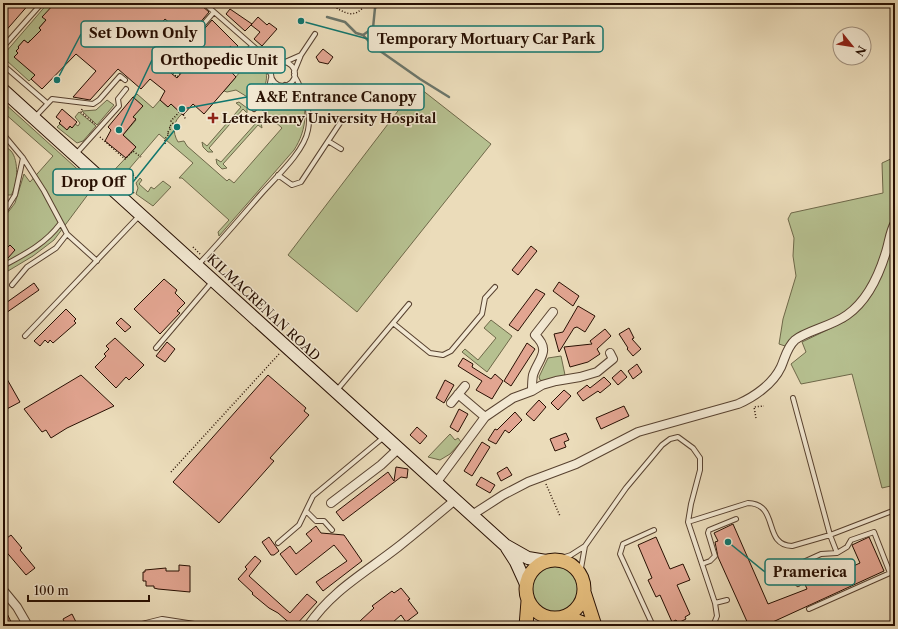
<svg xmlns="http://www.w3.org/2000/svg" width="898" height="629" viewBox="0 0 898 629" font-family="'Libre Caslon Text',serif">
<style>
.green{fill:#b6c090;stroke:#6e6849}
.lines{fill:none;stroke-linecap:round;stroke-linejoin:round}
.stream{stroke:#6b766b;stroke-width:2.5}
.building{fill:#e2a591;stroke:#270f02}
.lane-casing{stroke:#584230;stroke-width:6}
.street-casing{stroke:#584230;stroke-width:10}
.secondary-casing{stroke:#270f02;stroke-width:14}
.primary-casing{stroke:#270f02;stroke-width:15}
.path{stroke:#270f02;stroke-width:1.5;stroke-dasharray:1 2;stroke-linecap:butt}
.lane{stroke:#f2e8d2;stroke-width:4}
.street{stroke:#f2e8d2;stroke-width:8}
.secondary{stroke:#f2e8d2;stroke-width:12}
.primary{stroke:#e6be7d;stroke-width:13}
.poi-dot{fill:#8f2418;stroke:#f2e8d2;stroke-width:1.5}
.labels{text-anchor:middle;stroke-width:3;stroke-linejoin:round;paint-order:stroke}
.poi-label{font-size:13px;font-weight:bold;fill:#270f02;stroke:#f2e8d2;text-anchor:start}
.street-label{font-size:13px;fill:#270f02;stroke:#f2e8d2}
.leader{fill:none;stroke:#0f766e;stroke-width:1.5}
.callout-dot{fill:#0f766e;stroke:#f2e8d2;stroke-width:1.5}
.callout{fill:#f2e8d2;stroke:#0f766e;stroke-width:1.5}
.callout-label{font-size:14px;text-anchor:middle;font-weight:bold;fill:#270f02}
</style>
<rect width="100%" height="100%" fill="#ebdcba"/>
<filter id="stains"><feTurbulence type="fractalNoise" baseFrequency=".005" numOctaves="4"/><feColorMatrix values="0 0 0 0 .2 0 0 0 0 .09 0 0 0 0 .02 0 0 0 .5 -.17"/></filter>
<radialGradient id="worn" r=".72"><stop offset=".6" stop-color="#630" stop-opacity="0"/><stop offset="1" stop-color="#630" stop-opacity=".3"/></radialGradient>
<path class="green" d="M 48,3 L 61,3 L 43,17 L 46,20 L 39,28 L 41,30 L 36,35 L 45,53 L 30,40 L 28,43 L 24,40 L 18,47 L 19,48 L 16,51 L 18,53 L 15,56 L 35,75 L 29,81 L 6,60 L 5,53 Z
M 256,53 C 267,67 271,79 260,94 L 249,98 L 236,90 L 227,92 L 224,91 Z
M 417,86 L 491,144 L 357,312 L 288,255 Z
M 285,89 C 314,97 306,132 294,150 L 219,236 L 218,232 L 229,220 L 182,178 L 179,178 L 193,163 L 159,134 L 129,169 L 134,174 L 130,178 L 124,176 L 119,179 L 128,187 L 119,196 L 103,182 L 136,147 L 123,135 L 136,120 L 133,117 L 133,97 L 137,94 L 153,108 L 160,100 L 168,107 L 171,104 L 182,114 C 173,121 172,132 178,142 L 184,141 L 187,146 L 227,181 L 229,179 L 234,183 L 282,128 L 261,109 C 263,98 275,90 285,89 Z
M 107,100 L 114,105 L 97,125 L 82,111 L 96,110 Z
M 3,102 L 95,185 L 54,240 L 33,256 L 3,274 L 3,219 L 15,203 L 24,174 L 30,182 L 53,156 L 3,112 Z
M 239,102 L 247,108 L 247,113 L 243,109 L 209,148 L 213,152 L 208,152 L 203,147 L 202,142 L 207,146 L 241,107 L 236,103 Z
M 79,112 L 96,126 L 83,141 L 77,143 L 57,127 L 60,124 L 67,129 L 75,124 L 78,126 L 80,123 L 75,117 Z
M 251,118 L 256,118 L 261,122 L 262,128 L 258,125 L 223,164 L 227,168 L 222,169 L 217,164 L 216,159 L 221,162 L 256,123 Z
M 3,144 C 5,147 8,148 11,151 C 19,160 18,185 11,195 L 6,195 L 8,193 L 3,188 Z
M 895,157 L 895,485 L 882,488 L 852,374 L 801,384 L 791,364 L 806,352 L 802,342 L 846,321 L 844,315 L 785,346 L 779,344 L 783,319 L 796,276 L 793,256 L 794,238 L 788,219 L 791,213 L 883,193 L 882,163 Z
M 140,178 L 142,180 L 139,184 L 148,192 L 151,187 L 154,189 L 163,181 L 171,187 L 153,206 L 136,194 L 138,188 L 136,183 Z
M 491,320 L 512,336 L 487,372 L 462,352 L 465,349 L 478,360 L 496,338 L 484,328 Z
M 561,356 L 565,375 L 543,381 L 540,380 L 539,377 L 548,358 Z
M 450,434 L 455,440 L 458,438 L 461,442 L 450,454 L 440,460 L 428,457 Z
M531 590a24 24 0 1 1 48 0a24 24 0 1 1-48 0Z"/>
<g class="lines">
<path class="stream" d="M 327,17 L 345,22 L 356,33 L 363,35 L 373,46 L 420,79 L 449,97
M 363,35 L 373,28 L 375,8 L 380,3"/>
</g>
<path class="building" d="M 3,3 L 30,3 L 3,34 Z
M 55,3 L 202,3 L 202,6 L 209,12 L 193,31 L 184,23 L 178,30 L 165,19 L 146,41 L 171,63 L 166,69 L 177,78 L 201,49 L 193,42 L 212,20 L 238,46 L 233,51 L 229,47 L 219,59 L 236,77 L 204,114 L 193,104 L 183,115 L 171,104 L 168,107 L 160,100 L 165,91 L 150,79 L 141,89 L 118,69 L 90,100 L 73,97 L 96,71 L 76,54 L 42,89 L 31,79 L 35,75 L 14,57 L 18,53 L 16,51 L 19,48 L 18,47 L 24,40 L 28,43 L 41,30 L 39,28 L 46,20 L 42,17 Z
M 230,9 L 252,24 L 245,31 L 226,14 Z
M 258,17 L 267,25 L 269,23 L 277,29 L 262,46 L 254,39 L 260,32 L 251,25 Z
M 323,49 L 333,57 L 328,64 L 319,62 L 316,57 Z
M 133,97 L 143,106 L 133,117 L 136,119 L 123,135 L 136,147 L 126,158 L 105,141 L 111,130 L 108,127 Z
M 62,109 L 77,122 L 72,128 L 70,126 L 67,130 L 59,123 L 61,121 L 56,117 Z
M 10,245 L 15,250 L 8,258 L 3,252 Z
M 531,246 L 537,251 L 518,275 L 512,270 Z
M 164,279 L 177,290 L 175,293 L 185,303 L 177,311 L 180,313 L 160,334 L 134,309 Z
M 559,282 L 579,296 L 573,306 L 553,291 Z
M 34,283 L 39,290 L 3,315 L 3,305 Z
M 536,289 L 545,294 L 518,331 L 509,325 Z
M 578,306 L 595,316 L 585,332 L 577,327 L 574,328 L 559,352 L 554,334 L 563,332 Z
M 66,309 L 76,319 L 74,321 L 76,323 L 53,343 L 50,340 L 48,343 L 45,340 L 40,346 L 34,341 Z
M 121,318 L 131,327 L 125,332 L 116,323 Z
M 629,328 L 634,338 L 632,339 L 641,349 L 633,356 L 627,349 L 628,348 L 619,334 Z
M 605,329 L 611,336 L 597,349 L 600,354 L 588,362 L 570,367 L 564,347 L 592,344 L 590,341 Z
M 115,338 L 144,365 L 129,380 L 126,377 L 116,388 L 95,367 L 106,356 L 104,354 L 109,349 L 106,346 Z
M 167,342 L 175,349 L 165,362 L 156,356 Z
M 527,343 L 535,349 L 511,386 L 504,381 Z
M 463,358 L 473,364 L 472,367 L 491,379 L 495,374 L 503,381 L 492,399 L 476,390 L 482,381 L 458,366 Z
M 637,364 L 642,372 L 633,379 L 628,371 Z
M 621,370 L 627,377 L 618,385 L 612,378 Z
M 3,372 L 20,402 L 3,411 Z
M 81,375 L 114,406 L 67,428 L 51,438 L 46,430 L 42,432 L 24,409 Z
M 268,375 L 306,408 L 304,411 L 309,415 L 270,458 L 274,461 L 219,523 L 173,482 Z
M 604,377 L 611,384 L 600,393 L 598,391 L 583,401 L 577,393 L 587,385 L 590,388 Z
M 445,380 L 454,385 L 444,403 L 436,398 Z
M 564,390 L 571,396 L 558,410 L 551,403 Z
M 539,400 L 546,407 L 534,421 L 526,414 Z
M 624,406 L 629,416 L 601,429 L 596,418 Z
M 459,409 L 468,414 L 458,432 L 450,427 Z
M 515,412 L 522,420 L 509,433 L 505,430 L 496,444 L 488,440 L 495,429 L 497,430 Z
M 417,427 L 427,436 L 420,444 L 410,435 Z
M 566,433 L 569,440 L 564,442 L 566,447 L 555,451 L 550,439 Z
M 482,442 L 490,447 L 472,476 L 464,471 Z
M 396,467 L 408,469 L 407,478 L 401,477 L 343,521 L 336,512 L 388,472 L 394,481 Z
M 507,467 L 512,475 L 501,481 L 497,473 Z
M 481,477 L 495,485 L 490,493 L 476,485 Z
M 733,524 L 768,604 L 807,589 L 798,568 L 815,561 L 823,580 L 860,563 L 852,545 L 869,537 L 884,571 L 764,626 L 749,626 L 718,557 L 715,542 L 718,541 L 714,533 Z
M 316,526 L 321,533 L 344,535 L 362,561 L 323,591 L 316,582 L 347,561 L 334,545 L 296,575 L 280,554 L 290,546 L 296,554 L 312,541 L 306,534 Z
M 11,535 L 22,548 L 20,550 L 35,568 L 26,575 L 3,548 L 3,541 Z
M 269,537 L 279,551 L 274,555 L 271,555 L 262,542 Z
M 656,537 L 670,569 L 683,564 L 690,580 L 677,585 L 690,614 L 685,617 L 686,619 L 678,623 L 676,620 L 672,622 L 660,595 L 656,597 L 648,580 L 652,578 L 638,545 Z
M 255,556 L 261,561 L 249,576 L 290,613 L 307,594 L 317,602 L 295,626 L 293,626 L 278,613 L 269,608 L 252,594 L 253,593 L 238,579 L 247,569 L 245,567 Z
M 179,565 L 190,566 L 190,592 L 158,589 L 154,588 L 154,586 L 146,586 L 146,581 L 143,581 L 143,572 L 145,572 L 145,570 L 166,568 L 166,571 L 179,571 Z
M 401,588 L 410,599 L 408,600 L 418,613 L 406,622 L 401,615 L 392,623 L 394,626 L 364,626 L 360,621 L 374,608 L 372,606 L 392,591 L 394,593 Z
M 3,605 L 12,624 L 8,626 L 3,626 Z
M 72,614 L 78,626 L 66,626 L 63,619 Z"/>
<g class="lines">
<defs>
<path id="lane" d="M 205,4 L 261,53 L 277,64
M 156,40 L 175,57 L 214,12
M 3,47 L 42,3
M 261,54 L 270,73
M 285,62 L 301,55
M271 74a12 12 0 1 1 24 0a12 12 0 1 1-24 0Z
M 237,64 L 252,46
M 3,65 L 47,103
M 294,72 L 301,55 L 315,34
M 285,85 L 303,95
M 268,93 L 271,78
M 254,109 L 268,93 L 282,86
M 36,116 L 52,99 L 93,104 L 99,100 L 120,76 L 125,80
M 3,134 L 23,158 L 44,191 L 67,234 L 97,261
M 328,141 L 341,149
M 75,155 L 119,106 L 118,99 L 126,89
M 278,175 L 292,185 L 301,182 L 340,123
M 3,214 L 15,195 L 23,158
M 198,265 C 220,242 240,218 261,194 C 276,177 304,152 308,130 C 312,111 304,92 294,75
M 3,266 C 25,254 45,244 60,224
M 12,285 L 27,267 L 56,248 L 67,234
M 393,323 L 430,353 L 443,355 L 451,351 L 482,314 L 485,298 L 495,287
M 25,336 L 140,215
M 156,348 L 212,282
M 337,390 L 409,304
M 793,398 L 830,535 L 837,553
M 307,512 L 316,521 L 324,521 L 332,530
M 688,522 L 748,503 C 780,504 762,545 792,546 L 830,535 L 895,510
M 278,543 L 299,525 L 313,496 L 384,437
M 555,560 L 571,555 L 585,546
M 702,564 L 710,561 L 715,556 L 708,533 L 709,530 L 736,519
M 580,574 L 585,546 L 626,488 L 662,445 L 670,439 L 678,437 L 693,448 L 700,458 L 700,470 L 691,504 L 688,522 L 715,603 L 717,616 L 713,626
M 798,584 L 790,568 L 821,554 L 837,553 L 847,547 L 851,540 L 874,532 L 890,573 L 809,609
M 715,603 L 727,600
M 653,626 L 620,554 L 623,544 L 654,530"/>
<path id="street" d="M 532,391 L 542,385 L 556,381 L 580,377 L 597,372 L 613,359 L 610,353
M 458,394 L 485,417
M 451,403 L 465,386
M 436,483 L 485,417 L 513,398 L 532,391 C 532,386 532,380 533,375 C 538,359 552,351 535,335 L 553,312
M 331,503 L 381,465 L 398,449
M 472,515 L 503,495 L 528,482 L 576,464 L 638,432 L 738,404 C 754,397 773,384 781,367 C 785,358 787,347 795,340 C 806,331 832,326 847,315 C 867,301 879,275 886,252 C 889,243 890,231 895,223
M 3,590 L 17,607 L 28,626
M 142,626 L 162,621 L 194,626
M 308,626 C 331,591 366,572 398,547 C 417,532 436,516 455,500"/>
<path id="secondary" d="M 3,90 L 505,545 L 528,558 L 546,561
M 507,548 L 516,562 L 526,584"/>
<path id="primary" d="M526 589a29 29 0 1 1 58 0a29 29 0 1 1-58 0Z
M 584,592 L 595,626
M 567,617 L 591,626
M 526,626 L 528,601"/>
</defs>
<use href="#lane" class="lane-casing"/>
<use href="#street" class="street-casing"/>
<use href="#secondary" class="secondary-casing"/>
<use href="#primary" class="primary-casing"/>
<path class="path" d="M 329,3 C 344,13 355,21 366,3
M 220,58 L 231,46
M 172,63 L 167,68 L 177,77 L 200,50 L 210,59 L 215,53 L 227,64 L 231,64
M 82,109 L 81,112 L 95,124
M 100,137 L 125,159 L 133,151 L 141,157
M 165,144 L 165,139 L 169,134 L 167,133 L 171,128 L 169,127 L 173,123 L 171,121 L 181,110 L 186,120
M 111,175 L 112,173 L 115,175 L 133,175 L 136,178
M 118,181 C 127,180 131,185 134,194
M 193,247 L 200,254
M 756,418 L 754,407 L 764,406
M 171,472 L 279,354
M 546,484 L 560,516"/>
<use href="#lane" class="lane"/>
<use href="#street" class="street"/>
<use href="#secondary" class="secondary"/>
<use href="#primary" class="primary"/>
</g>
<path class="poi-dot" d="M211 112h4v4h4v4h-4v4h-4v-4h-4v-4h4z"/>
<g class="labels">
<g class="poi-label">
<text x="222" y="123">Letterkenny University Hospital</text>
</g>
<g class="street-label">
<text transform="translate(264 307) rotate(43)" y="5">KILMACRENAN ROAD</text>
</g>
</g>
<path class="leader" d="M57 80L81 34M301 21L368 39M119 130L152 60M182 109L247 97M177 127L133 182M728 542L765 572"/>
<g class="callout-dot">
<circle cx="57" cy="80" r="4"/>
<circle cx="301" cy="21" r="4"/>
<circle cx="119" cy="130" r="4"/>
<circle cx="182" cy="109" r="4"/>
<circle cx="177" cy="127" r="4"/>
<circle cx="728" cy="542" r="4"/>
</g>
<g class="callout">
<rect x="81" y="21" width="124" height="26" rx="4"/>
<rect x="368" y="26" width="235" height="26" rx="4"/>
<rect x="152" y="47" width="133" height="26" rx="4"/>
<rect x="247" y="84" width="177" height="26" rx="4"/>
<rect x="53" y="169" width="80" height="26" rx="4"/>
<rect x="765" y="559" width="90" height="26" rx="4"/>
</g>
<g class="callout-label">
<text x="143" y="38">Set Down Only</text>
<text x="486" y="44">Temporary Mortuary Car Park</text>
<text x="219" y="65">Orthopedic Unit</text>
<text x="336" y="102">A&amp;E Entrance Canopy</text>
<text x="93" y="187">Drop Off</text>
<text x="810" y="577">Pramerica</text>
</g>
<rect width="898" height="629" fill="none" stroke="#ebdcba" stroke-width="16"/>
<rect x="4" y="4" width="890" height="621" fill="none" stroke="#270f02" stroke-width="2"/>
<rect x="8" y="8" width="882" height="613" fill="none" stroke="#270f02"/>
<g transform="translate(852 46) rotate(120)"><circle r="19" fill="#f2e8d2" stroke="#a1917f"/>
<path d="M0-3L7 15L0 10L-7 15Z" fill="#8f2418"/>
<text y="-6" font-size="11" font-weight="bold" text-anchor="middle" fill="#270f02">N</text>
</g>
<path d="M28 595v6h121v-6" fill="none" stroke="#270f02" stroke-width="2"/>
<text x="34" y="595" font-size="12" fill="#270f02" stroke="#f2e8d2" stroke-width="3" paint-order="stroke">100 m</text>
<rect width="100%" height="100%" filter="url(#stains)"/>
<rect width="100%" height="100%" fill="url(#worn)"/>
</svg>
